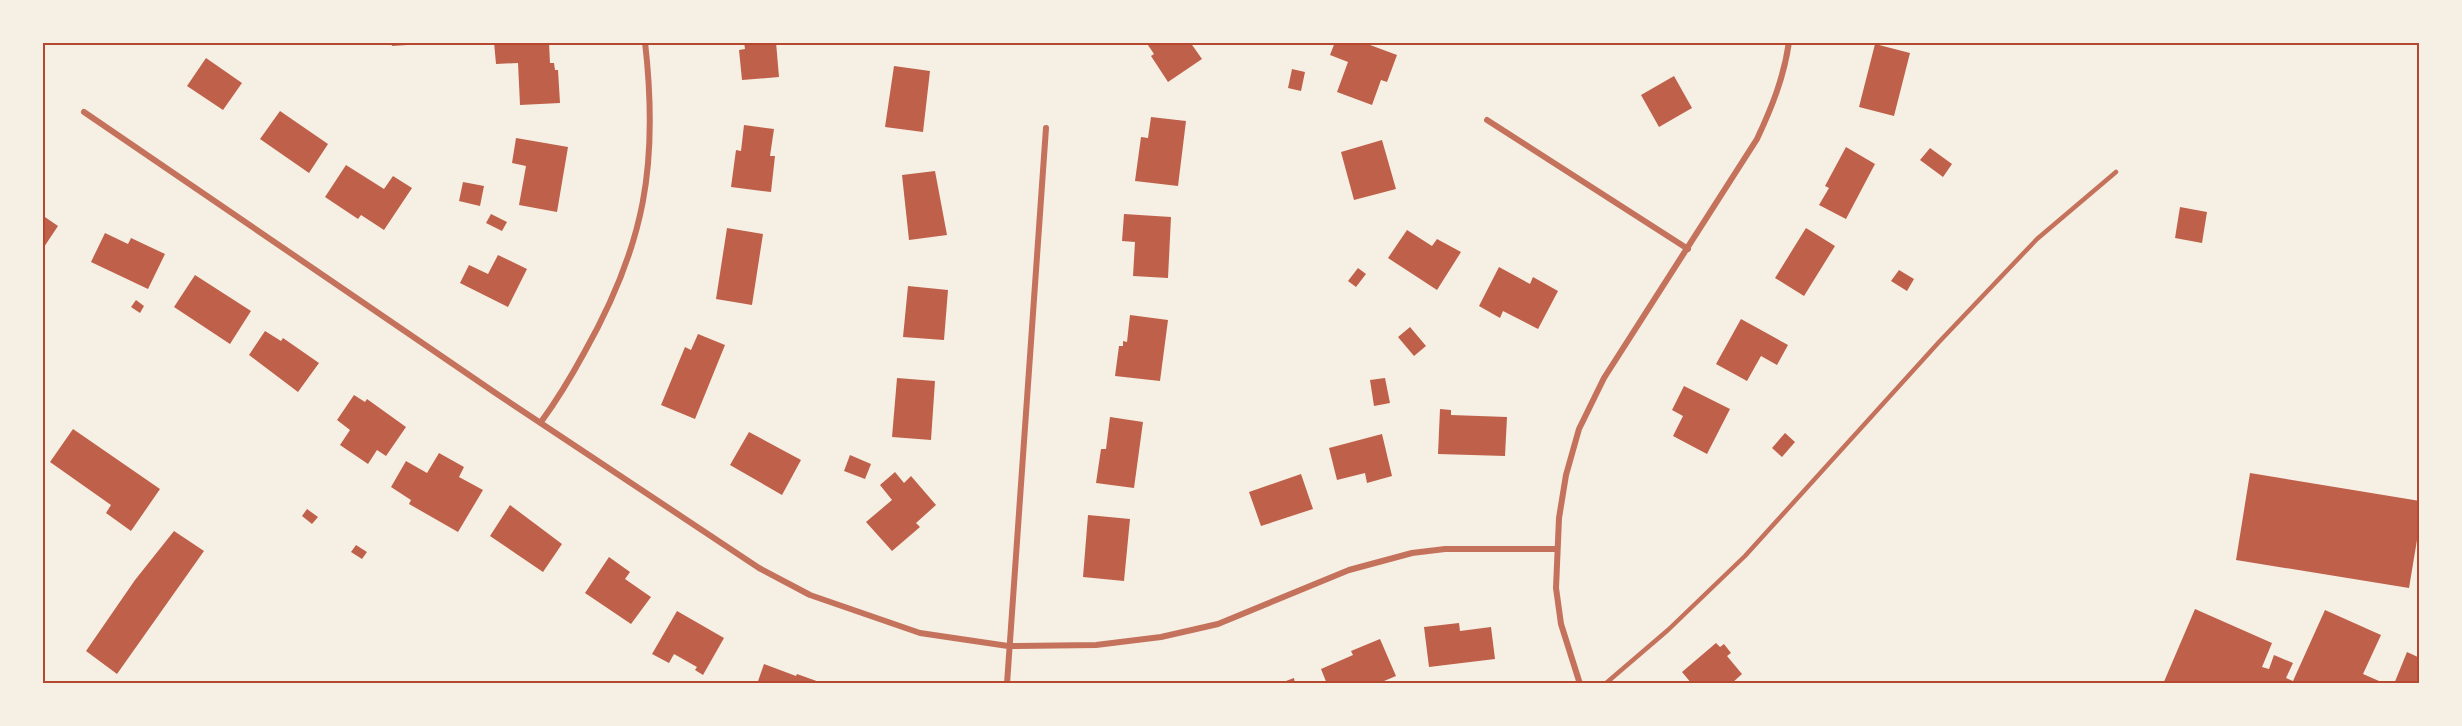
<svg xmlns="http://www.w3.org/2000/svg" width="2462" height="726" viewBox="0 0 2462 726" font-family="Karla,sans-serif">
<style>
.building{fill:#bf614a}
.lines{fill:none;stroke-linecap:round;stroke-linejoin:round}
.service{stroke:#c5725c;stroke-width:4.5}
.minor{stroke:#c5725c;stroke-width:6}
.neatline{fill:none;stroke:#b5482f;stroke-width:2}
</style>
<rect width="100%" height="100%" fill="#f6efe4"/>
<path class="building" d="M 391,42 L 407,42 L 407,45 L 392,46 Z
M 494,42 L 549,42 L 550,63 L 554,63 L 555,70 L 558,70 L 560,103 L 520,105 L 518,63 L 496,64 Z
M 744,42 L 776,42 L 779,77 L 742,80 L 739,50 L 745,49 Z
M 1146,42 L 1190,42 L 1202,59 L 1168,82 L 1151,56 L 1154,54 Z
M 1335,42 L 1362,42 L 1397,55 L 1387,82 L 1381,80 L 1372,105 L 1337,92 L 1348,62 L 1330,55 Z
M 1875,44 L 1910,53 L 1894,116 L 1859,107 Z
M 206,58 L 242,83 L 223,110 L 187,86 Z
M 894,66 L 930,71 L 923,132 L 885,127 Z
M 1292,69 L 1305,72 L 1301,91 L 1288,88 Z
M 1674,76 L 1692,108 L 1659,127 L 1641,95 Z
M 280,111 L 328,144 L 309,173 L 260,139 Z
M 1151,117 L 1186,121 L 1178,186 L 1135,181 L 1141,137 L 1148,138 Z
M 744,125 L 774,129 L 770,156 L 775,156 L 771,192 L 731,187 L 736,150 L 741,151 Z
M 516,138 L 568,147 L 557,212 L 519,205 L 526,166 L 512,163 Z
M 1382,140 L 1396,189 L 1354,200 L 1341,152 Z
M 1846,147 L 1875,164 L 1846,219 L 1819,205 L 1829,188 L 1825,186 Z
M 1930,148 L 1952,164 L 1943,177 L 1920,160 Z
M 346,165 L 384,189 L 393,176 L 412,188 L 384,230 L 361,215 L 358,219 L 325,197 Z
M 935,171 L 947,235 L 909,240 L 902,175 Z
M 463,182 L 484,186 L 480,206 L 459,201 Z
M 2180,207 L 2207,212 L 2202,243 L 2175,238 Z
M 42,209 L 45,211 L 42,215 L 58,226 L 42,250 Z
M 491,214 L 507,222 L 502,231 L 486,223 Z
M 1124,214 L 1171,217 L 1168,278 L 1133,276 L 1135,242 L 1122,241 Z
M 727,228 L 763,234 L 752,305 L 716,299 Z
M 1806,228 L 1835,246 L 1804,296 L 1775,278 Z
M 1407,230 L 1432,246 L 1437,239 L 1461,252 L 1437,290 L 1388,258 Z
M 105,233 L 128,244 L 131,238 L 165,254 L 148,289 L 91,262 Z
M 498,255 L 527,269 L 508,307 L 460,283 L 469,265 L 488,274 Z
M 1499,267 L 1530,284 L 1533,277 L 1558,291 L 1538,329 L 1503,311 L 1500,318 L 1479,306 Z
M 1358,268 L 1366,274 L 1356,287 L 1348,281 Z
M 1899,270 L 1914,279 L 1907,291 L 1891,281 Z
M 195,275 L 251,311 L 230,344 L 174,307 Z
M 908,286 L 948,290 L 944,340 L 903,337 Z
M 136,300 L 144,306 L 140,313 L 131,307 Z
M 1130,315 L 1168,320 L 1160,381 L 1115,376 L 1119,346 L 1123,346 L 1123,341 L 1127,342 Z
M 1741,319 L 1788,345 L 1777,365 L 1761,356 L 1747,381 L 1716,364 Z
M 1410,327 L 1426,346 L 1414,356 L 1398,337 Z
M 265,331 L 281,341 L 283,338 L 319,363 L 298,392 L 249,355 Z
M 698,334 L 725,345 L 695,419 L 661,405 L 685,347 L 691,350 Z
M 897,378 L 935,381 L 931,440 L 892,437 Z
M 1385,378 L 1390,403 L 1374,406 L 1370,380 Z
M 1684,386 L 1730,409 L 1707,454 L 1673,436 L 1683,416 L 1672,410 Z
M 354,395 L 365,402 L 367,399 L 406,427 L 386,456 L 377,450 L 368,464 L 340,445 L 350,430 L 337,420 Z
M 1440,409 L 1451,410 L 1451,415 L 1507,417 L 1505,456 L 1438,454 Z
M 1110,417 L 1143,422 L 1134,488 L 1096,483 L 1101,449 L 1106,449 Z
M 73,429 L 160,489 L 131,531 L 106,513 L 111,505 L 50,462 Z
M 749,432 L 801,460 L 782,495 L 730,465 Z
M 1785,433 L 1795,442 L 1782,457 L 1772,448 Z
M 1382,434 L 1392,476 L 1367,483 L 1365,473 L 1337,480 L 1329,448 Z
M 439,453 L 464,467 L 459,477 L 483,490 L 458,532 L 409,504 L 411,500 L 391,487 L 406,461 L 427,473 Z
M 850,455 L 871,464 L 865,479 L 844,471 Z
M 895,472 L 904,483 L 911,476 L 936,505 L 916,523 L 920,527 L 892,551 L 866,522 L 892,500 L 880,485 Z
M 2250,473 L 2420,501 L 2420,522 L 2409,588 L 2236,560 Z
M 1301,474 L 1313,509 L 1261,526 L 1249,492 Z
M 510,505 L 562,544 L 543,572 L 490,536 Z
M 307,509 L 318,517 L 312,524 L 302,516 Z
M 1088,515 L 1130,519 L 1124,581 L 1083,577 Z
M 174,531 L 204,551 L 117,674 L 86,651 L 135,580 Z
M 356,545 L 367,552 L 362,559 L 351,552 Z
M 609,557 L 630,572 L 625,579 L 651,597 L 631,624 L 585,593 Z
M 2195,609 L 2272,643 L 2262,667 L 2269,669 L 2274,655 L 2293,663 L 2286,678 L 2293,681 L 2325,610 L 2381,635 L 2363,674 L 2386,684 L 2163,684 Z
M 677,611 L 724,638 L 703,675 L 695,670 L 697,667 L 674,654 L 669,663 L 652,654 Z
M 1459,623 L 1460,631 L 1491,627 L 1495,659 L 1429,667 L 1424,627 Z
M 1380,639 L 1396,676 L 1377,684 L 1327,684 L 1321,669 L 1353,655 L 1351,651 Z
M 1716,643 L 1720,647 L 1724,644 L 1731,653 L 1727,656 L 1742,674 L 1731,684 L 1692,684 L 1682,672 Z
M 2407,652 L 2420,658 L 2420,684 L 2394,684 Z
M 764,664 L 796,676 L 797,674 L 825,684 L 757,684 Z
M 1294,678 L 1295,684 L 1278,684 Z"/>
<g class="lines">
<path class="service" d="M 1605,684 L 1668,630 L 1745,556 L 1939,342 L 2037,239 L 2116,172"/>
<path class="minor" d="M 84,112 L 497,394 L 759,568 L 810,595 L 920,633 L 1008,646 L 1096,645 L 1161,637 L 1218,624 L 1349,570 L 1412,553 L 1445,549 L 1556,549
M 1487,120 L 1688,249
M 541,422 C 557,400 571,377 584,353 C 645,245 659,164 645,42
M 1007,684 L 1046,128
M 1580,684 L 1561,624 L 1556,588 L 1559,518 L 1566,475 L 1579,429 L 1604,378 L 1757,139 C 1772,107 1784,77 1789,42"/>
</g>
<rect width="2462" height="726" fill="none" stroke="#f6efe4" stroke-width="87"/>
<rect x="44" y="44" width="2374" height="638" class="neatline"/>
</svg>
